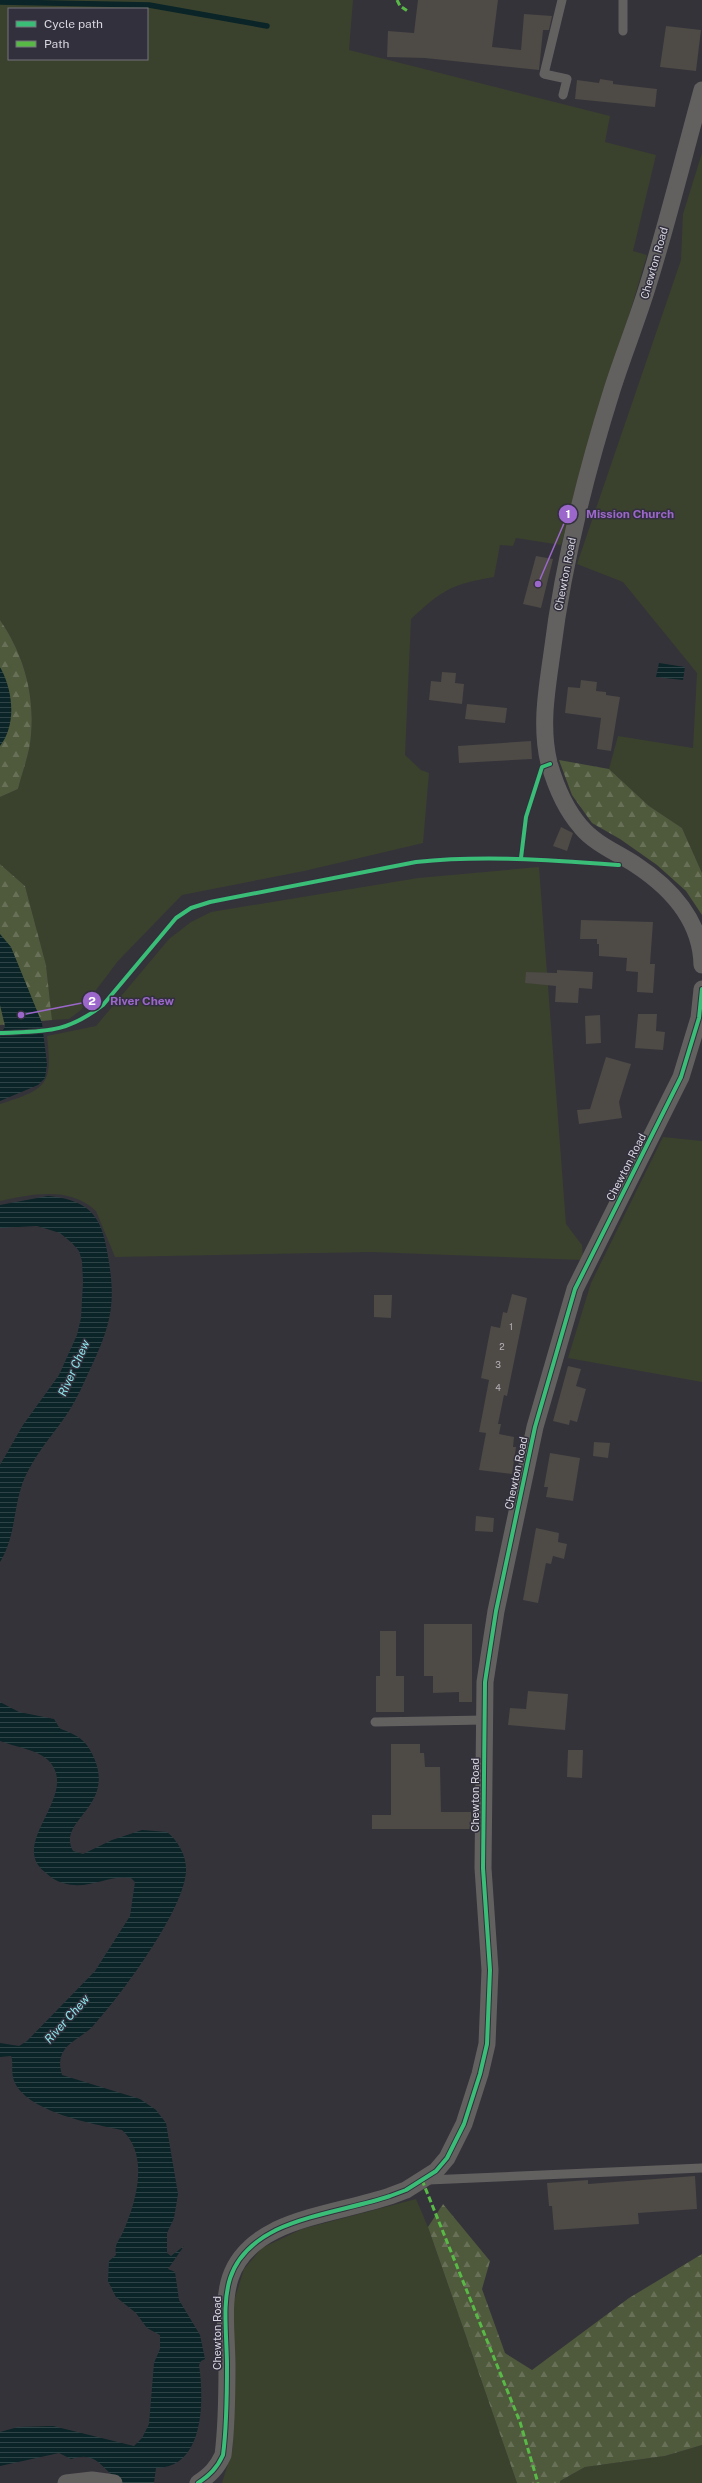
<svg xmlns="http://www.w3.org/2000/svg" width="702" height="2483" viewBox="0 0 702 2483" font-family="'Public Sans',sans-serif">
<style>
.green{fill:#3a422d;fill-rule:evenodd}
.forest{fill:url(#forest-firs)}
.water{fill:url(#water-rules)}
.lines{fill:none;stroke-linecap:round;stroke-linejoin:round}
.stream{stroke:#0a2427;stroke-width:5.5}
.building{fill:#4e4a46}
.lane{stroke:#636160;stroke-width:9}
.street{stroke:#636160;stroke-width:17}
.quiet{stroke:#58b947;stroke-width:3;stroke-dasharray:6 3;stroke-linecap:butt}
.cycleway-casing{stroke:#33303d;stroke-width:6}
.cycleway{stroke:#3abd76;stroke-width:4}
.labels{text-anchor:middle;stroke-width:3;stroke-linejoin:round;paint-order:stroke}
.number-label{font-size:9px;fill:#b5b2b8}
.street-label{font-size:11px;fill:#d7d5de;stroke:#33303d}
.water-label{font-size:12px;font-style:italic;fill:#8ce6eb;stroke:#33303d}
.leader{fill:none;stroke:#9b67ca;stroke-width:1.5}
.callout-dot{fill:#9b67ca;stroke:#33303d;stroke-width:1.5}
.mark-label{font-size:12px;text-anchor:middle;font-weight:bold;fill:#fff}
.callout-label{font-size:12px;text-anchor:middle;font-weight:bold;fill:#9b67ca;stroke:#33303d;stroke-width:3;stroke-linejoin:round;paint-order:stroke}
</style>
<defs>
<pattern id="forest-firs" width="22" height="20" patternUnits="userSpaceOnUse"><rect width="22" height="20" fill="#4f593b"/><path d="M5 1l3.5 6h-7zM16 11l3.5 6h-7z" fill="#687057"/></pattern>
<pattern id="water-rules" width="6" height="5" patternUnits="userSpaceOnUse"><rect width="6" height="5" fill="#0a2427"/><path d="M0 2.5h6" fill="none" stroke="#2d4346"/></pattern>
</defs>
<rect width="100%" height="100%" fill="#34333a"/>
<path class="green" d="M 0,0 L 353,0 L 349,50 L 610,116 L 605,142 L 656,155 L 633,251 L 647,255 L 561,545 L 516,538 L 513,546 L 500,545 L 494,577 C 452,584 442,590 411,619 L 405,755 L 421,770 L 429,773 L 423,843 L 304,871 L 182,895 L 118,961 L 81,1010 L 69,1019 L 52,1020 L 46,965 L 25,886 L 0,864 L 0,797 L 18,789 C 22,771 30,753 31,735 C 35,694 23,653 0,620 ZM 9,9 L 147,9 L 147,59 L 9,59 Z
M 702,153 L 702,873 L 682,828 L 649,806 L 609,769 L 618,736 L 693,748 L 697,673 L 623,582 L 577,564 L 681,260 L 683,214 Z
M 539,867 L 566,1224 L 582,1245 L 583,1260 L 371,1252 L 115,1257 L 96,1211 C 70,1186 32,1194 0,1201 L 0,1104 C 46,1089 53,1086 47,1036 L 96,1026 L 169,939 L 191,922 L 211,912 L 418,878 Z
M 663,1137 L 702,1141 L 702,1382 L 568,1358 L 591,1283 Z
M 416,2199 L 428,2227 L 517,2483 L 222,2483 L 233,2448 L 233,2304 L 244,2269 L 262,2248 L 302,2229 Z
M 702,2445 L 702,2483 L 560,2483 L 560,2481 L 585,2467 L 665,2456 Z"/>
<path class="forest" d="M 0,620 C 23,653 35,694 31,735 C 30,753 22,772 18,789 L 0,797 Z
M 559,760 L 609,769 L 649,806 L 682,828 L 702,873 L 702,915 L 686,891 L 657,865 L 620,839 L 592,823 L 572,795 Z
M 0,864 L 25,886 L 46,965 L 52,1020 L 0,1025 Z
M 443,2204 L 490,2261 L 482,2289 L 505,2353 L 532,2370 L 629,2298 L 702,2254 L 702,2445 L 665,2456 L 585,2467 L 560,2481 L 560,2483 L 517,2483 L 428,2227 Z"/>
<path class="water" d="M 659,663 L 685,667 L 683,680 L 656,677 Z
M 0,667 C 13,690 17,724 0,746 Z
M 0,934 L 11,947 L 42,1023 L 47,1064 L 45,1078 L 38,1085 L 0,1101 L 0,1037 L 5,1026 L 0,1005 Z
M 48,1196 C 82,1199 100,1211 106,1246 C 116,1296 114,1319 92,1365 C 85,1380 78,1397 69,1411 C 56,1431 39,1449 28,1471 C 12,1500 18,1533 0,1562 L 0,1465 L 23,1425 L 59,1375 L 77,1335 L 81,1318 L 83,1282 L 82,1261 L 79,1251 L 72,1243 L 60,1233 L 37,1226 L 0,1228 L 0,1205 Z
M 0,1702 L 19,1712 L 54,1719 C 56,1722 59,1728 61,1729 C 73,1734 83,1737 90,1750 C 122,1806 55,1819 73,1851 L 83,1854 L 112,1840 L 142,1830 L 167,1832 C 178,1841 186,1855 186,1869 C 187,1907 119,1998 93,2026 C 84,2036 67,2042 62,2054 C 59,2061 60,2068 62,2075 L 140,2099 L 156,2110 L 166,2123 L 178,2194 L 174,2218 L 167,2233 L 167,2253 L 171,2256 L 184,2246 L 168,2269 L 175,2272 L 179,2300 L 200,2335 L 205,2359 L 201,2361 L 199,2365 C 204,2399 205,2468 156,2468 L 154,2483 L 111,2483 L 113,2476 C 98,2462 93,2452 71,2459 L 59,2453 L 0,2466 L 0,2432 L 18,2427 L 53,2426 L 134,2446 L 142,2438 L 149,2424 L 154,2363 L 160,2349 L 160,2335 L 147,2328 L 136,2313 L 116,2297 L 108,2281 L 109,2261 L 116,2255 C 114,2244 119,2241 123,2232 C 136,2202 150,2156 122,2130 C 93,2124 29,2112 15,2083 C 10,2073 14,2062 11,2056 L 0,2057 L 0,2043 L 19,2046 L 27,2041 L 95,1971 L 130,1916 L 135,1882 L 131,1878 C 107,1874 89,1891 63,1883 C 56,1881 50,1877 45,1872 C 7,1843 82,1794 48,1760 C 36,1749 15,1747 0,1741 Z"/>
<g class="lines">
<path class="stream" d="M 0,2 L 149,5 L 267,26"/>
</g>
<path class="building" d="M 418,0 L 498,0 L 492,47 L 521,50 L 524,14 L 552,16 L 549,30 L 543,30 L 539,70 L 425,58 L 387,57 L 388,31 L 414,33 Z
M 666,26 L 701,30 L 696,71 L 660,67 Z
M 600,79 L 613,81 L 613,84 L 657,89 L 655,107 L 575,99 L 577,80 L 599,83 Z
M 536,556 L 553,559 L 541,608 L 523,604 Z
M 442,672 L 456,673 L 455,683 L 464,684 L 462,704 L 429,700 L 431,681 L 441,682 Z
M 581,680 L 597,682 L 596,691 L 606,692 L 606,695 L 620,697 L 611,751 L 597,749 L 601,718 L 565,713 L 568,687 L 580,688 Z
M 467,704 L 507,708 L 505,723 L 465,719 Z
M 531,741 L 532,759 L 459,763 L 458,746 Z
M 561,827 L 573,833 L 567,851 L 553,846 Z
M 581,920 L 653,922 L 650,964 L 655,964 L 653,993 L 637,992 L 638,972 L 626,971 L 627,958 L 599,956 L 599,944 L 597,944 L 597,939 L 580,939 Z
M 557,970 L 593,972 L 592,989 L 579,988 L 578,1003 L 555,1002 L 556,986 L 525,983 L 526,972 L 557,973 Z
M 638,1014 L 657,1014 L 656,1031 L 665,1032 L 663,1050 L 635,1048 Z
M 600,1015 L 601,1043 L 586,1044 L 585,1016 Z
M 606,1057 L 631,1064 L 619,1102 L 622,1118 L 579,1124 L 577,1110 L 590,1109 Z
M 512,1294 L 527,1298 L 507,1396 L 504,1395 L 498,1424 L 501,1424 L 499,1434 L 514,1437 L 513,1447 L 516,1447 L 512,1474 L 479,1470 L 486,1433 L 479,1432 L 489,1380 L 481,1378 L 491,1326 L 500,1328 L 503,1312 L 507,1313 Z
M 374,1295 L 392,1295 L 391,1318 L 374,1317 Z
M 568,1366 L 581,1369 L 576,1386 L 586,1389 L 577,1422 L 570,1420 L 569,1425 L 553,1421 Z
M 594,1442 L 610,1443 L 608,1458 L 593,1456 Z
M 550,1453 L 580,1458 L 573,1501 L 546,1497 L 548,1487 L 544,1487 Z
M 476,1516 L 494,1518 L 493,1532 L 475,1531 Z
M 536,1528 L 559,1533 L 558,1542 L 567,1544 L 564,1559 L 553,1556 L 551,1564 L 546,1563 L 538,1603 L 523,1600 Z
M 424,1624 L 472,1624 L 472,1702 L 459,1702 L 459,1692 L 433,1693 L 433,1676 L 424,1676 Z
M 380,1631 L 396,1631 L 396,1676 L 404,1676 L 404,1712 L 376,1712 L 376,1676 L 380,1676 Z
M 528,1691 L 568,1694 L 565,1730 L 508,1725 L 510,1708 L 526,1709 Z
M 391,1744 L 420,1744 L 420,1753 L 424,1753 L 425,1767 L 440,1767 L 441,1812 L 471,1812 L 471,1829 L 372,1829 L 372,1815 L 391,1815 Z
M 568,1750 L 583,1750 L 582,1778 L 567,1777 Z
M 695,2176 L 697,2209 L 638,2213 L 639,2224 L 554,2230 L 552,2206 L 549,2206 L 547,2183 L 588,2180 L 588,2184 Z"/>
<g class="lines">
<path class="lane" d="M 562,0 L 544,74 L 567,79 L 563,95
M 623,0 L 623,31
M 375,1722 L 484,1720
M 428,2180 L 702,2168"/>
<path class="street" d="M 702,90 C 684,155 668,221 648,285 C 637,321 623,355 612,390 C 585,476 563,563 552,653 C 547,689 540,726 549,763 C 555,784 566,810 581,827 C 595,844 618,853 636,865 C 671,888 701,921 702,965
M 66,2483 L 92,2480 L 114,2483
M 198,2483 C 210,2475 217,2468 223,2455 C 227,2425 227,2394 227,2364 C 226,2306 214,2261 276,2230 C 310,2214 354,2208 390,2196 L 406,2190 L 436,2171 L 447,2158 L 464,2124 L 480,2074 L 487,2044 L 490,1970 L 483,1868 L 485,1682 L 496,1611 L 535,1427 L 575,1289 L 681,1077 L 699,1018 L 702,989"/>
<path class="quiet" d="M 397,0 L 400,6 L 409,12
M 422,2180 L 520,2422 L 538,2483"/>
<defs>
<path id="cycleway" d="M 521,858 L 526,817 L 542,767 L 550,764
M 0,1033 C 45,1031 65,1034 103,1005 L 176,918 L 191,908 L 210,902 L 416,862 C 484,855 551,860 619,865
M 198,2483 C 210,2475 217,2468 223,2455 C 227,2425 227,2394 227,2364 C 226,2306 214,2261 276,2230 C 310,2214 354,2208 390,2196 L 406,2190 L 436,2171 L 447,2158 L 464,2124 L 480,2074 L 487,2044 L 490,1970 L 483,1868 L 485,1682 L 496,1611 L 535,1427 L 575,1289 L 681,1077 L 699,1018 L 702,989"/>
</defs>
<use href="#cycleway" class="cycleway-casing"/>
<use href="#cycleway" class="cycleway"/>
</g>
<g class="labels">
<g class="number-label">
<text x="511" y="1330">1</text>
<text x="502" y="1350">2</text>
<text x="498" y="1368">3</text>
<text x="498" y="1391">4</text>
</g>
<g class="street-label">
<text transform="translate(654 263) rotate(-74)" y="4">Chewton Road</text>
<text transform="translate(565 574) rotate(-79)" y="4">Chewton Road</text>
<text transform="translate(626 1167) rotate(-63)" y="4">Chewton Road</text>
<text transform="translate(516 1473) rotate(-78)" y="4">Chewton Road</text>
<text transform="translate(475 1795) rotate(-90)" y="4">Chewton Road</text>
<text transform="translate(217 2333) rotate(-90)" y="4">Chewton Road</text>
</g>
<g class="water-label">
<text transform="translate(74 1368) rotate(-66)" y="4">River Chew</text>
<text transform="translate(67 2019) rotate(-48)" y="4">River Chew</text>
</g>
</g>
<path class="leader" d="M538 584L568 514M21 1015L92 1001"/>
<g class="callout-dot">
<circle cx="538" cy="584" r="4"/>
<circle cx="21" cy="1015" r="4"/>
<circle cx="568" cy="514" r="10"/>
<circle cx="92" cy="1001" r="10"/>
</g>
<g class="mark-label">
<text x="568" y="518">1</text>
<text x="92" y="1005">2</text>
</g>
<g class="callout-label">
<text x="630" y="518">Mission Church</text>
<text x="142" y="1005">River Chew</text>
</g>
<rect x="8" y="8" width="140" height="52" fill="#33303d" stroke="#75727d"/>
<rect x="16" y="21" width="20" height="6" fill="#3abd76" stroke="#75727d"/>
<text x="44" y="28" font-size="12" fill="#d7d5de">Cycle path</text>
<rect x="16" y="41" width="20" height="6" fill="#58b947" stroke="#75727d"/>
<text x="44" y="48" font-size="12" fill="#d7d5de">Path</text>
</svg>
